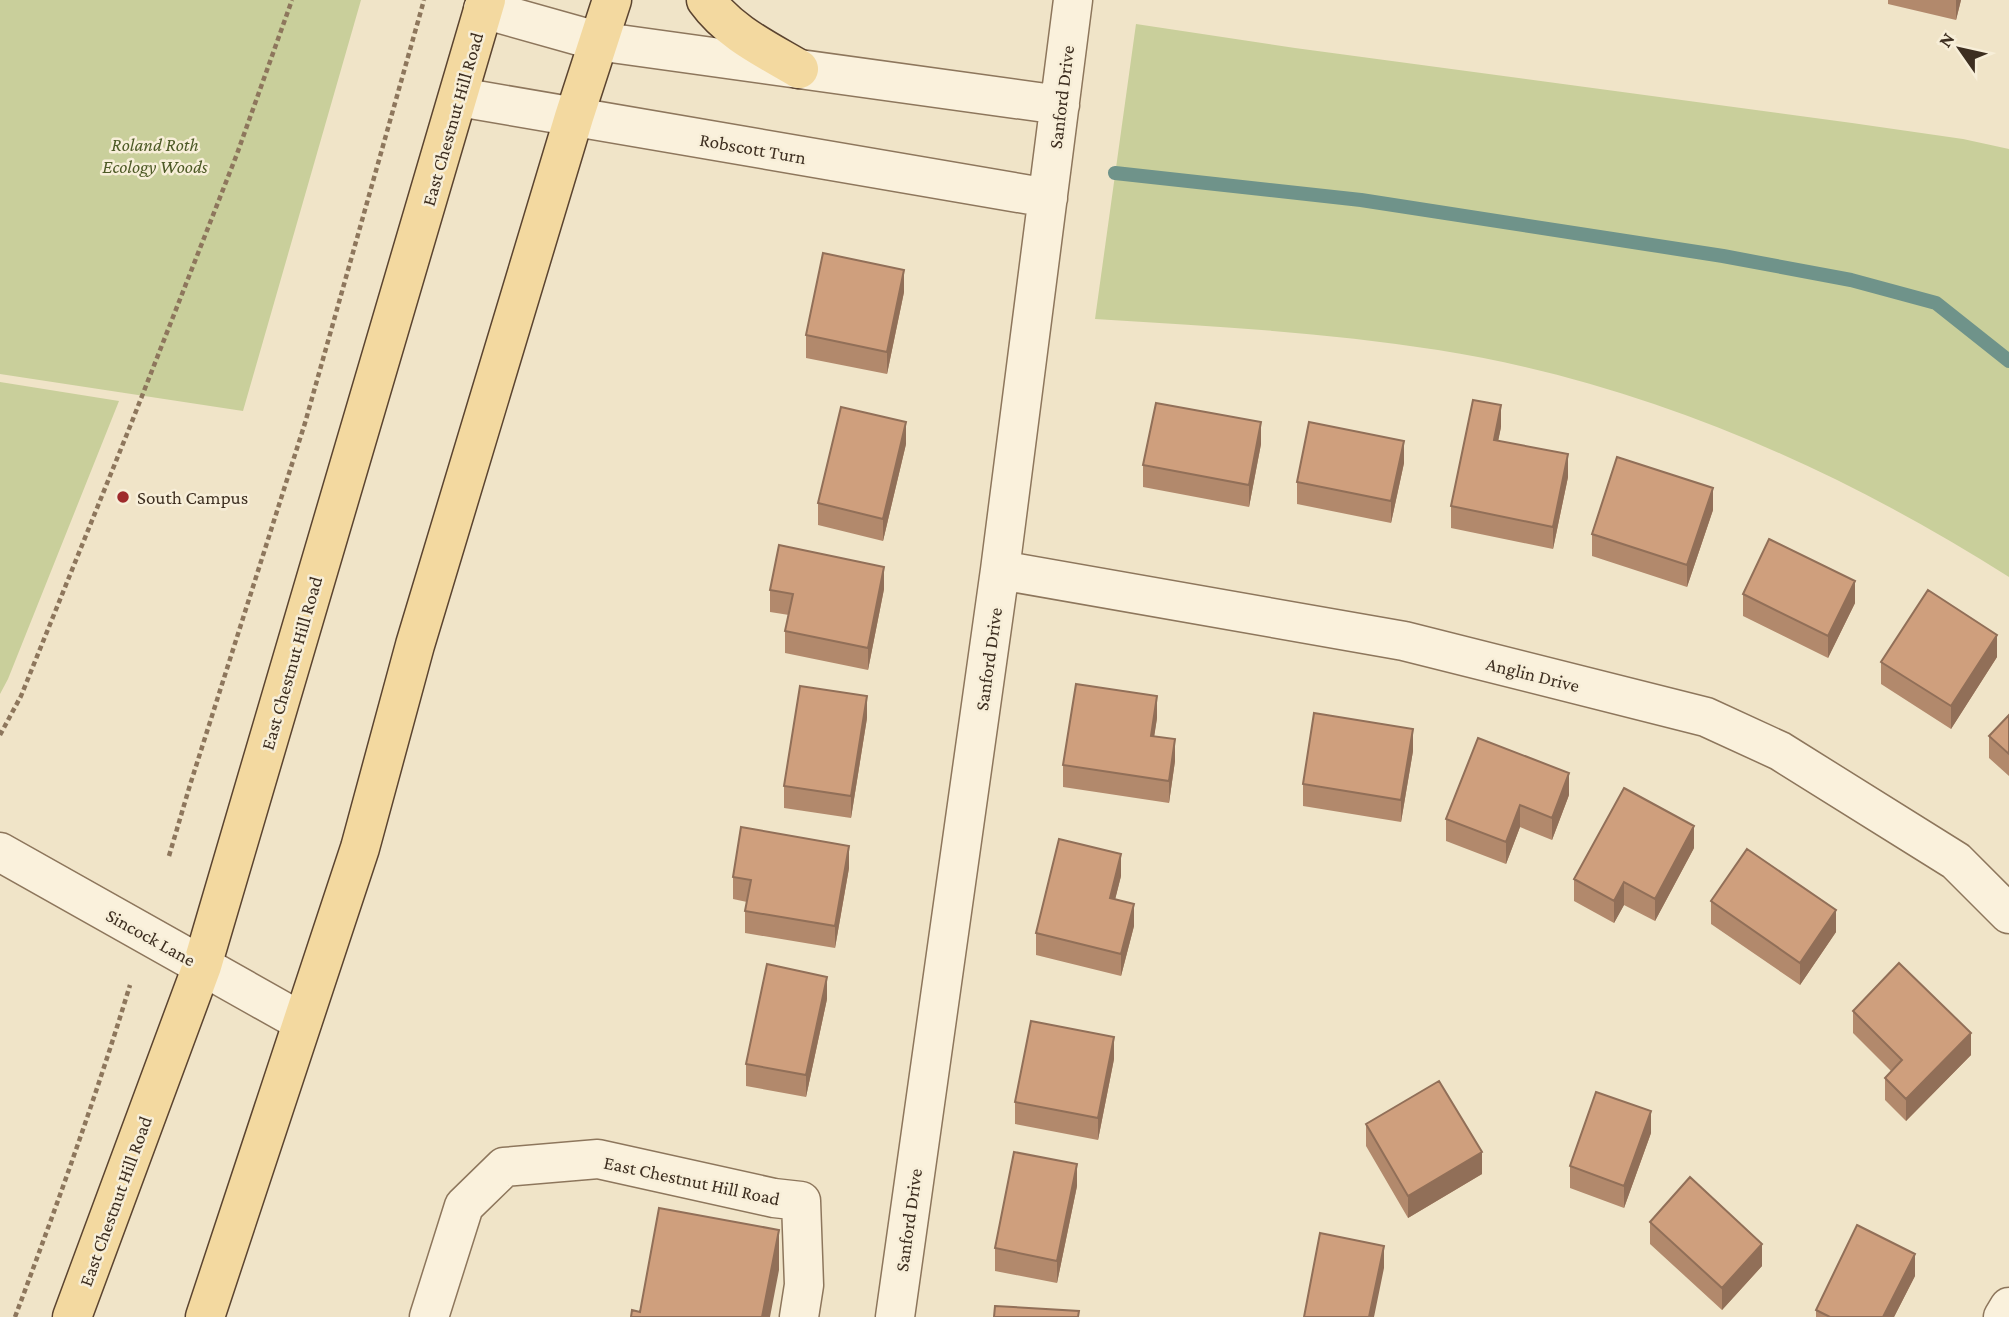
<svg xmlns="http://www.w3.org/2000/svg" width="2009" height="1317" viewBox="0 0 2009 1317" font-family="'Crimson Pro',serif">
<style>
.green{fill:#c9cf9b}
.lines{fill:none;stroke-linecap:round;stroke-linejoin:round}
.stream{stroke:#6f938a;stroke-width:14}
.minor-casing{stroke:#8d765c;stroke-width:41}
.major-casing{stroke:#5b4430;stroke-width:41}
.path{stroke:#8d765c;stroke-width:4.5;stroke-dasharray:5 3.5;stroke-linecap:butt}
.minor{stroke:#faf1dc;stroke-width:38}
.major{stroke:#f3d9a0;stroke-width:38}
.wall{fill:#b2896c}
.shaded-wall{fill:#916f58}
.building{fill:#cf9f7d;stroke:#916f58;stroke-width:2}
.poi-dot{fill:#9e2a2b;stroke:#f7eed8;stroke-width:2.5}
.labels{text-anchor:middle;stroke-width:5;stroke-linejoin:round;paint-order:stroke}
.street-label{font-size:19px;fill:#3d2e20;stroke:#f7eed8}
.park-label{font-size:19px;font-style:italic;fill:#4d5a26;stroke:#f7eed8}
.poi-label{font-size:19px;fill:#3d2e20;stroke:#f7eed8;text-anchor:start}
</style>
<rect width="100%" height="100%" fill="#f0e4c8"/>
<path class="green" d="M 0,0 L 361,0 L 243,411 L 0,374 Z
M 1136,24 L 1295,48 L 1852,123 L 1963,139 L 2009,149 L 2009,577 C 1836,467 1642,382 1438,350 C 1324,332 1210,326 1095,319 Z
M 0,382 L 119,401 L 8,679 L 0,694 Z"/>
<g class="lines">
<path class="stream" d="M 1115,173 L 1361,200 L 1723,256 L 1851,280 L 1936,303 L 2009,361"/>
<defs>
<path id="minor" d="M 483,9 L 597,41 L 1060,105
M 459,97 L 1048,198
M 1000,570 L 1404,641 L 1706,717 L 1780,751 L 1956,861 L 2009,914
M 0,852 L 302,1022
M 429,1317 L 464,1206 L 504,1167 L 598,1159 L 774,1198 L 801,1201 L 804,1285 L 799,1317
M 895,1317 L 1000,570 L 1073,0
M 2003,1317 L 2009,1307"/>
<path id="major" d="M 706,0 C 729,32 765,49 799,69
M 72,1317 L 202,966 L 486,0
M 205,1317 L 360,848 L 415,645 L 574,117 L 612,0"/>
</defs>
<use href="#minor" class="minor-casing"/>
<use href="#major" class="major-casing"/>
<path class="path" d="M 0,735 L 21,696 L 131,424 L 237,154 L 292,0
M 169,856 L 190,785 L 305,423 L 424,0
M 15,1317 C 56,1208 96,1097 130,985"/>
<use href="#minor" class="minor"/>
<use href="#major" class="major"/>
</g>
<path class="wall" d="M 1888,0 L 1961,0 L 1956,20 L 1888,4 Z
M 904,292 L 887,374 L 806,358 L 806,335 Z
M 1501,427 L 1498,440 L 1568,477 L 1553,549 L 1451,528 L 1451,506 Z
M 906,444 L 883,541 L 818,525 L 818,503 Z
M 1261,444 L 1249,507 L 1143,487 L 1143,465 Z
M 1404,463 L 1391,523 L 1297,504 L 1297,482 Z
M 1713,510 L 1687,587 L 1592,556 L 1592,534 Z
M 884,589 L 868,670 L 785,653 L 785,631 L 789,615 L 770,612 L 770,590 Z
M 1743,594 L 1855,603 L 1828,658 L 1743,616 Z
M 1997,657 L 1951,729 L 1881,684 L 1881,662 Z
M 2009,715 L 2009,776 L 1989,758 L 1989,736 Z
M 867,718 L 851,818 L 784,808 L 784,786 Z
M 1157,718 L 1154,736 L 1175,761 L 1169,803 L 1063,787 L 1063,765 Z
M 1413,751 L 1401,822 L 1303,806 L 1303,784 Z
M 1569,795 L 1552,840 L 1520,827 L 1506,864 L 1446,841 L 1446,819 Z
M 1694,848 L 1655,921 L 1624,905 L 1614,923 L 1574,901 L 1574,879 Z
M 849,868 L 835,948 L 745,933 L 745,911 L 747,902 L 733,899 L 733,877 Z
M 1121,876 L 1115,899 L 1134,926 L 1121,976 L 1036,955 L 1036,933 Z
M 1711,901 L 1836,932 L 1800,985 L 1711,924 Z
M 827,999 L 806,1097 L 746,1086 L 746,1064 Z
M 1853,1011 L 1971,1055 L 1906,1121 L 1885,1100 L 1885,1078 L 1891,1071 L 1853,1033 Z
M 1114,1059 L 1098,1140 L 1015,1124 L 1015,1102 Z
M 1366,1124 L 1482,1174 L 1408,1218 L 1366,1146 Z
M 1651,1133 L 1624,1208 L 1570,1188 L 1570,1166 Z
M 1077,1186 L 1057,1283 L 995,1271 L 995,1248 Z
M 1650,1222 L 1762,1266 L 1722,1310 L 1650,1244 Z
M 1915,1276 L 1894,1317 L 1816,1317 L 1816,1310 Z"/>
<path class="shaded-wall" d="M 1956,0 L 1961,0 L 1956,20 Z
M 904,270 L 904,292 L 887,374 L 887,352 Z
M 1501,405 L 1501,427 L 1494,462 L 1494,440 Z
M 906,422 L 906,444 L 883,541 L 883,519 Z
M 1261,422 L 1261,444 L 1249,507 L 1249,485 Z
M 1404,441 L 1404,463 L 1391,523 L 1391,501 Z
M 1568,454 L 1568,477 L 1553,549 L 1553,527 Z
M 1713,488 L 1713,510 L 1687,587 L 1687,565 Z
M 884,567 L 884,589 L 868,670 L 868,648 Z
M 1855,581 L 1855,603 L 1828,658 L 1828,636 Z
M 1997,635 L 1997,657 L 1951,729 L 1951,706 Z
M 867,696 L 867,718 L 851,818 L 851,796 Z
M 1157,696 L 1157,718 L 1151,758 L 1151,736 Z
M 1413,729 L 1413,751 L 1401,822 L 1401,800 Z
M 1175,739 L 1175,761 L 1169,803 L 1169,781 Z
M 1569,773 L 1569,795 L 1552,840 L 1552,818 Z
M 1520,805 L 1520,827 L 1506,864 L 1506,842 Z
M 1694,826 L 1694,848 L 1655,921 L 1655,899 Z
M 849,846 L 849,868 L 835,948 L 835,926 Z
M 1121,854 L 1121,876 L 1110,920 L 1110,898 Z
M 1624,882 L 1624,905 L 1614,923 L 1614,901 Z
M 1134,904 L 1134,926 L 1121,976 L 1121,954 Z
M 1836,910 L 1836,932 L 1800,985 L 1800,963 Z
M 827,977 L 827,999 L 806,1097 L 806,1075 Z
M 1971,1033 L 1971,1055 L 1906,1121 L 1906,1099 Z
M 1114,1037 L 1114,1059 L 1098,1140 L 1098,1118 Z
M 1651,1111 L 1651,1133 L 1624,1208 L 1624,1186 Z
M 1482,1152 L 1482,1174 L 1408,1218 L 1408,1196 Z
M 1077,1164 L 1077,1186 L 1057,1283 L 1057,1261 Z
M 779,1230 L 779,1270 L 770,1317 L 762,1317 Z
M 1762,1244 L 1762,1266 L 1722,1310 L 1722,1288 Z
M 1384,1246 L 1384,1268 L 1374,1317 L 1369,1317 Z
M 1915,1254 L 1915,1276 L 1894,1317 L 1883,1317 Z"/>
<path class="building" d="M 823,253 L 904,270 L 887,352 L 806,335 Z
M 1473,400 L 1501,405 L 1494,440 L 1568,454 L 1553,527 L 1451,506 Z
M 1156,403 L 1261,422 L 1249,485 L 1143,465 Z
M 841,407 L 906,422 L 883,519 L 818,503 Z
M 1309,422 L 1404,441 L 1391,501 L 1297,482 Z
M 1617,457 L 1713,488 L 1687,565 L 1592,534 Z
M 1769,539 L 1855,581 L 1828,636 L 1743,594 Z
M 779,545 L 884,567 L 868,648 L 785,631 L 793,594 L 770,590 Z
M 1928,590 L 1997,635 L 1951,706 L 1881,662 Z
M 1076,684 L 1157,696 L 1151,736 L 1175,739 L 1169,781 L 1063,765 Z
M 800,686 L 867,696 L 851,796 L 784,786 Z
M 1314,713 L 1413,729 L 1401,800 L 1303,784 Z
M 2009,715 L 2009,754 L 1989,736 Z
M 1478,738 L 1569,773 L 1552,818 L 1520,805 L 1506,842 L 1446,819 Z
M 1624,788 L 1694,826 L 1655,899 L 1624,882 L 1614,901 L 1574,879 Z
M 741,827 L 849,846 L 835,926 L 745,911 L 751,880 L 733,877 Z
M 1059,839 L 1121,854 L 1110,898 L 1134,904 L 1121,954 L 1036,933 Z
M 1747,849 L 1836,910 L 1800,963 L 1711,901 Z
M 1899,963 L 1971,1033 L 1906,1099 L 1885,1078 L 1902,1060 L 1853,1011 Z
M 767,964 L 827,977 L 806,1075 L 746,1064 Z
M 1031,1021 L 1114,1037 L 1098,1118 L 1015,1102 Z
M 1439,1081 L 1482,1152 L 1408,1196 L 1366,1124 Z
M 1596,1092 L 1651,1111 L 1624,1186 L 1570,1166 Z
M 1014,1152 L 1077,1164 L 1057,1261 L 995,1248 Z
M 1690,1177 L 1762,1244 L 1722,1288 L 1650,1222 Z
M 659,1208 L 779,1230 L 762,1317 L 631,1317 L 632,1310 L 640,1312 Z
M 1857,1225 L 1915,1254 L 1883,1317 L 1830,1317 L 1816,1310 Z
M 1320,1233 L 1384,1246 L 1369,1317 L 1304,1317 Z
M 995,1306 L 1079,1311 L 1078,1317 L 994,1317 Z"/>
<circle class="poi-dot" cx="123" cy="497" r="7"/>
<g class="labels">
<g class="street-label">
<text transform="translate(1061 97) rotate(-83)" y="7">Sanford Drive</text>
<text transform="translate(452 119) rotate(-74)" y="7">East Chestnut Hill Road</text>
<text transform="translate(753 148) rotate(10)" y="7">Robscott Turn</text>
<text transform="translate(988 659) rotate(-82)" y="7">Sanford Drive</text>
<text transform="translate(291 663) rotate(-74)" y="7">East Chestnut Hill Road</text>
<text transform="translate(1533 674) rotate(14)" y="7">Anglin Drive</text>
<text transform="translate(151 937) rotate(29)" y="7">Sincock Lane</text>
<text transform="translate(692 1180) rotate(12)" y="7">East Chestnut Hill Road</text>
<text transform="translate(115 1201) rotate(-70)" y="7">East Chestnut Hill Road</text>
<text transform="translate(908 1220) rotate(-82)" y="7">Sanford Drive</text>
</g>
<g class="park-label">
<text x="155" y="151">Roland Roth<tspan x="155" dy="22">Ecology Woods</tspan></text>
</g>
<g class="poi-label">
<text x="137" y="504">South Campus</text>
</g>
</g>
<g transform="translate(1960 49) rotate(304)" stroke="#f7eed8" stroke-width="5" paint-order="stroke">
<path d="M0-5L12 26L0 18L-12 26Z" fill="#3d2e20"/>
<text y="-10" font-size="19" font-weight="bold" text-anchor="middle" fill="#3d2e20">N</text>
</g>
</svg>
